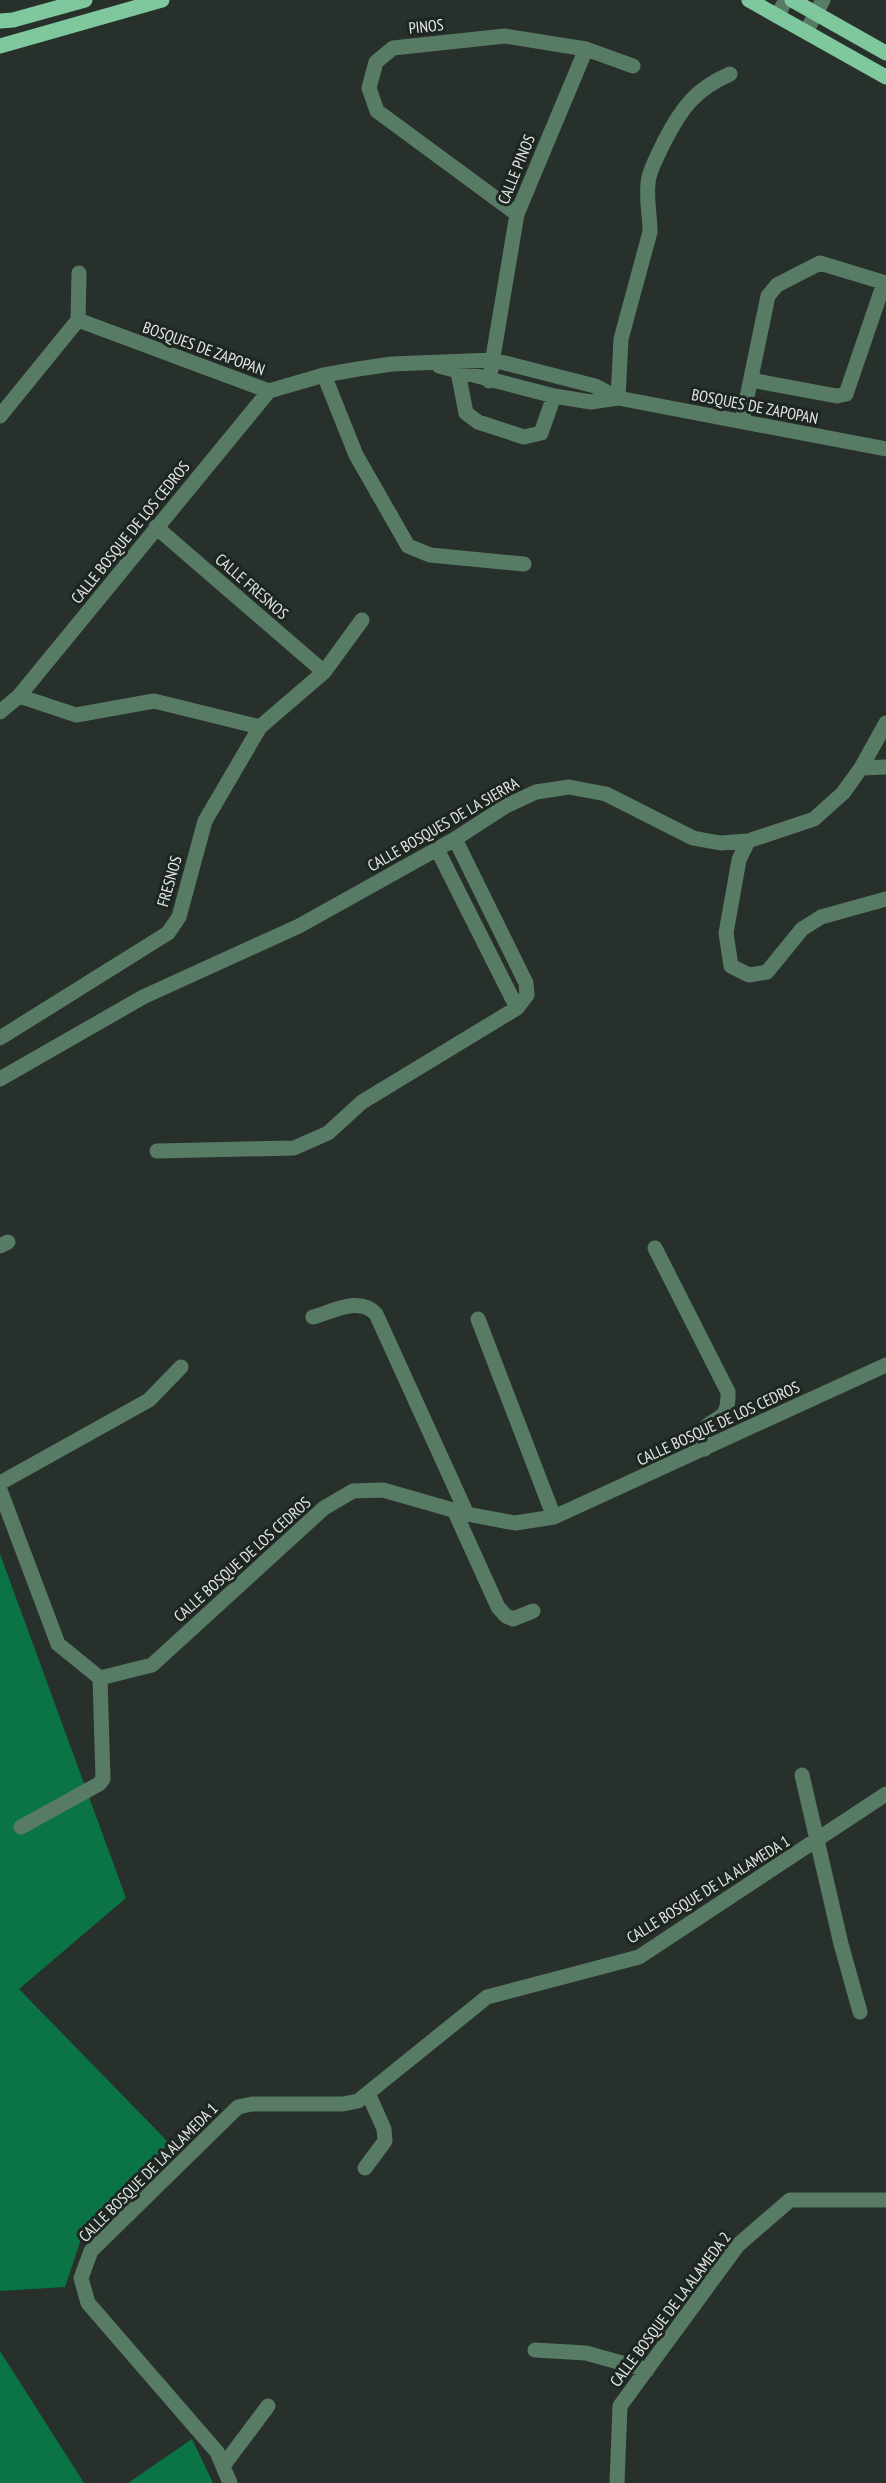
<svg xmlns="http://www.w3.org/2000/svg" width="886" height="2483" viewBox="0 0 886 2483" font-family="'PT Sans Narrow',sans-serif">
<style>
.forest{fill:#0a7447}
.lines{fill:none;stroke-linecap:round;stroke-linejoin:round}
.minor{stroke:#587b66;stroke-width:15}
.major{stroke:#7fc89d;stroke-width:15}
.labels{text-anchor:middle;stroke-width:6;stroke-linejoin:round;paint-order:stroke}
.street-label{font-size:16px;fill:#e3e8e5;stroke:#1e2621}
</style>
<rect width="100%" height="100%" fill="#28302b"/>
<path class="forest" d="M 0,1554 L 126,1898 L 19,1989 L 169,2143 L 83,2233 L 65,2287 L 0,2291 Z
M 0,2351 L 84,2483 L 0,2483 Z
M 192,2439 L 213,2483 L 128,2483 Z"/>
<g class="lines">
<path class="minor" d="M 777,16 L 786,0
M 806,32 L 823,0
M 517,214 L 377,111 L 369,88 L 376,62 L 393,48 L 505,36 L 586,49 L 633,66
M 78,320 L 269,391 L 324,375 L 358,369 L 392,364 L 493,360 L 595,386 L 618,398 L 886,449
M 459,364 L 458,372 L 466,413 L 478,422 L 524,437 L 541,433 L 554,396
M 439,366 L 554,396 L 591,402 L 618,398
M 324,375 L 356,455 L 408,546 L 430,555 L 524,564
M 751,380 L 837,396 L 846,394 L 884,283
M 489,381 L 517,214 L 586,49
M 618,398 L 621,339 L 650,232 C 650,214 645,195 649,177 C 652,165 659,153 664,142 C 681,109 695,89 730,74
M 0,416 L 78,320 L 79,273
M 742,421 L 768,296 L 777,285 L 820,263 L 886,283
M 156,527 L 324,672
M 19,696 L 76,715 L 154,701 L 260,727
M 0,712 L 19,696 L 269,391
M 861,768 L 886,767
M 748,841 L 739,860 L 726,933 L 731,966 L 749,975 L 767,972 L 802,929 L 821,917 L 886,899
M 437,849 L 517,1008
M 0,1038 L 168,933 L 179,917 L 205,821 L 260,727 L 324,672 L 362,620
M 0,1079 L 143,997 L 299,926 L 455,839 L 506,806 L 536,792 L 569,787 L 606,794 L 693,838 L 720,843 L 748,841 L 814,819 L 843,793 L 861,768 L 886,723
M 157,1151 L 294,1148 L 328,1133 L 362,1102 L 517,1008 L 527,995 L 526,983 L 455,839
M 0,1246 L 8,1242
M 655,1248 L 728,1392 C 729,1426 713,1413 701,1433 L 705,1449
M 313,1317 C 334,1311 360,1296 376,1314 L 467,1514
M 478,1319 L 554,1517
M 0,1483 L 149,1400 L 181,1367
M 0,1490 L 58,1644 L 100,1678 L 152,1665 L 324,1508 L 353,1491 L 383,1490 L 467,1514 L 515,1523 L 554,1517 L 886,1365
M 454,1510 L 498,1607 L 506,1616 L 513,1619 L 533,1611
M 802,1775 L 841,1944 L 860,2012
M 21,1827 L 99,1784 L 103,1779 L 100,1678
M 365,2168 L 385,2141 L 384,2129 L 368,2093
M 535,2350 L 586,2353 L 647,2370
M 223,2466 L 268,2406
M 230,2483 L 217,2452 L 88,2303 L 81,2278 L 91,2251 L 238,2107 L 252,2104 L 343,2104 L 358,2101 L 487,1997 L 639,1957 L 886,1794
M 617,2483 L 620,2406 L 738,2245 L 790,2200 L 886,2200"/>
<path class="major" d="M 749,0 L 886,77
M 792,0 L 886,53
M 0,21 L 13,20 L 85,0
M 0,46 L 162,0"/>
</g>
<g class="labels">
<g class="street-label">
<text transform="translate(426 26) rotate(-6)" y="6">PINOS</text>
<text transform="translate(516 169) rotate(-68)" y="6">CALLE PINOS</text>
<text transform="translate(204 348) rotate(20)" y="6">BOSQUES DE ZAPOPAN</text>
<text transform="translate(755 406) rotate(11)" y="6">BOSQUES DE ZAPOPAN</text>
<text transform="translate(130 532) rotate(-51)" y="6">CALLE BOSQUE DE LOS CEDROS</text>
<text transform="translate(252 586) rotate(41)" y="6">CALLE FRESNOS</text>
<text transform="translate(443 824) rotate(-30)" y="6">CALLE BOSQUES DE LA SIERRA</text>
<text transform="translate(169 881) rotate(-74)" y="6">FRESNOS</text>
<text transform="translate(718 1423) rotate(-25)" y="6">CALLE BOSQUE DE LOS CEDROS</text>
<text transform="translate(242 1559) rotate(-42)" y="6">CALLE BOSQUE DE LOS CEDROS</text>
<text transform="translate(708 1889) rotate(-32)" y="6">CALLE BOSQUE DE LA ALAMEDA 1</text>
<text transform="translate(148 2172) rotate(-45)" y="6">CALLE BOSQUE DE LA ALAMEDA 1</text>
<text transform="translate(670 2309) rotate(-53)" y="6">CALLE BOSQUE DE LA ALAMEDA 2</text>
</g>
</g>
</svg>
